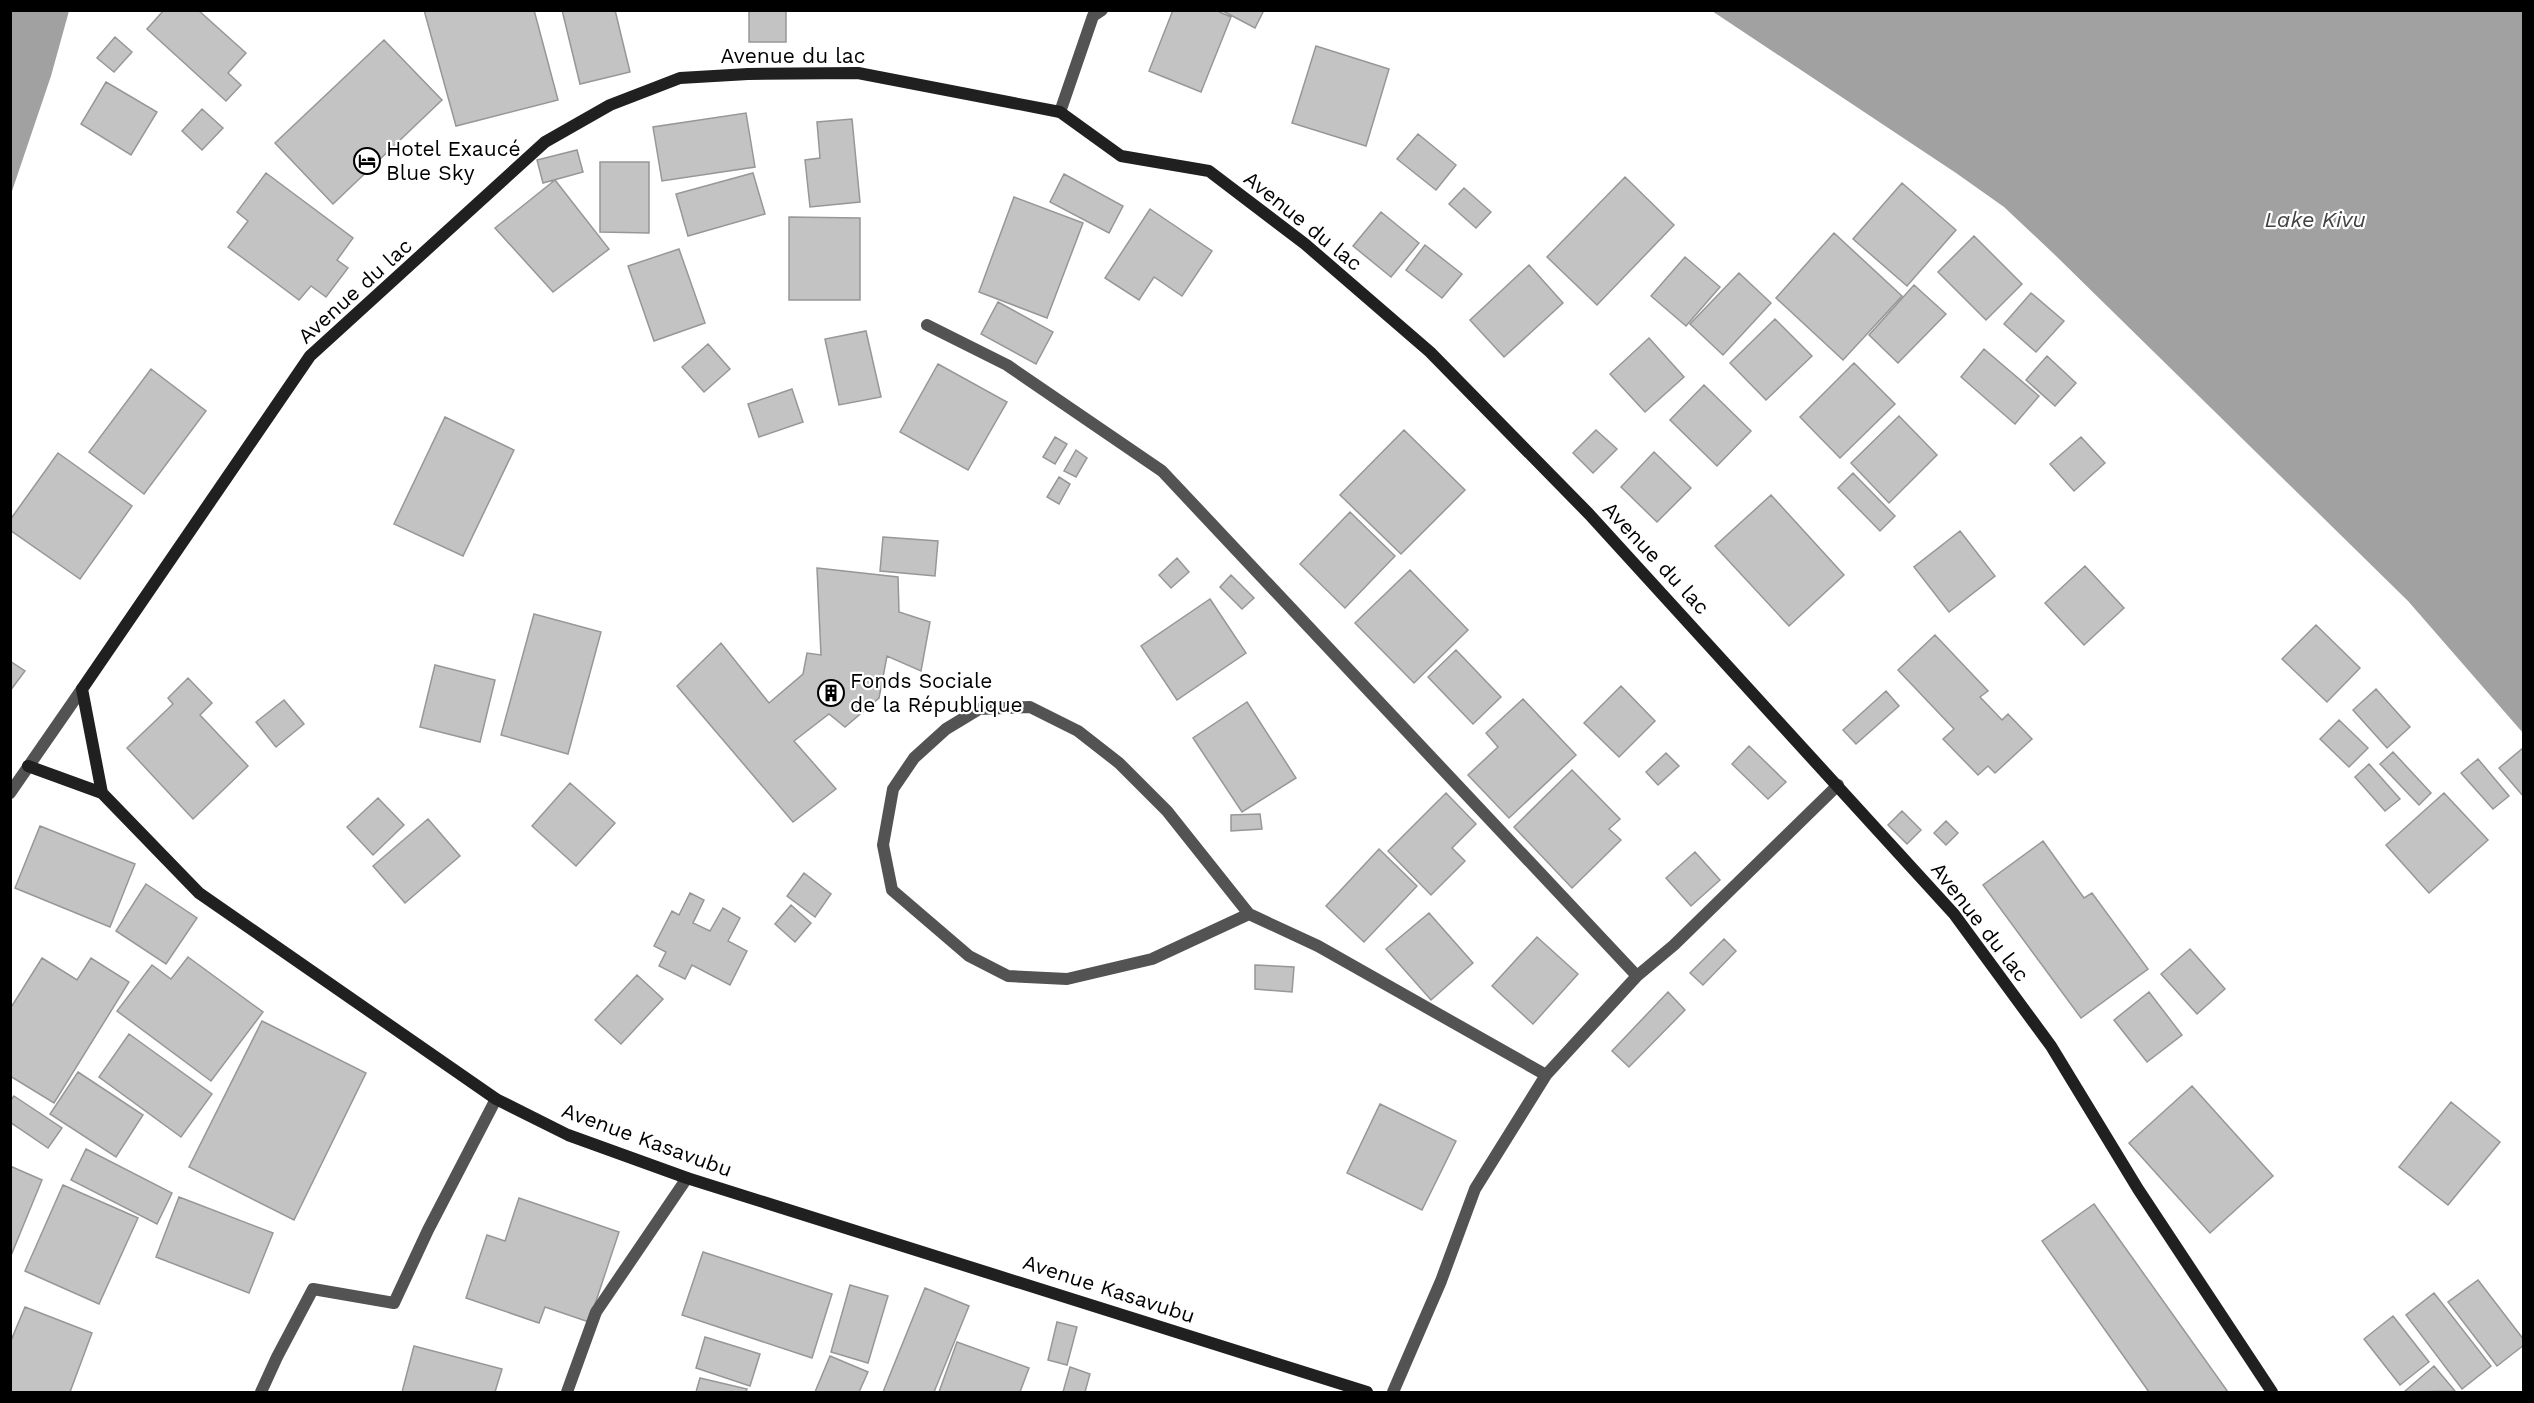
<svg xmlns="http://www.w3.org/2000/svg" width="2534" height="1403" viewBox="0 0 2534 1403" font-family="'Work Sans',sans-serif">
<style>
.water{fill:#a1a1a1}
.building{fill:#c3c3c3;stroke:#979797;stroke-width:1.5}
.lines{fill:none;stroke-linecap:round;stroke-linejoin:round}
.street{stroke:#535353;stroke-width:12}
.secondary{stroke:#202020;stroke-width:12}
.labels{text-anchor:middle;stroke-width:4.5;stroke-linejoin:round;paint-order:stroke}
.street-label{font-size:21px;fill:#000;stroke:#fff}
.poi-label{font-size:21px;fill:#000;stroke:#fff;text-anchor:start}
.water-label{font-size:22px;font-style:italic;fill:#424242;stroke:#fff}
</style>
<rect width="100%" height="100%" fill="#fff"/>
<path class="water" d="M 11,10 L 69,11 L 51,76 L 11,194 Z
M 1712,11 L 2523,11 L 2523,733 L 2408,601 L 2055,255 L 2004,207 L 1956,173 Z"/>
<path class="building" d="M 164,10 L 198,10 L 246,53 L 228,73 L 241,85 L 226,101 L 147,29 Z
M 424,10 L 534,10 L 558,100 L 456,126 Z
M 562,10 L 615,10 L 630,72 L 580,84 Z
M 749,10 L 786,10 L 786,42 L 749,42 Z
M 1173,10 L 1215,10 L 1231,17 L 1201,92 L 1149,71 Z
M 1221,10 L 1264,10 L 1255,28 Z
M 115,37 L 132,52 L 114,72 L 97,58 Z
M 384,40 L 442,100 L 333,204 L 275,143 Z
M 1316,46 L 1389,69 L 1366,146 L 1292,123 Z
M 106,82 L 157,112 L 131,155 L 81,124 Z
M 202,109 L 223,128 L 202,150 L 182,131 Z
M 746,113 L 755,167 L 662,181 L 653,127 Z
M 852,119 L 860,202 L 810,207 L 805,160 L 820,158 L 817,122 Z
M 1418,134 L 1456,165 L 1436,190 L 1397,159 Z
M 577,150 L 583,172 L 543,183 L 537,160 Z
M 600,162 L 649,162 L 649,233 L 600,232 Z
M 266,173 L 353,238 L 337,260 L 348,268 L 326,297 L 311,286 L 299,300 L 228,247 L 248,221 L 237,212 Z
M 753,173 L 765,214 L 688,236 L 676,194 Z
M 1064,174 L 1123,206 L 1109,233 L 1050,202 Z
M 1625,177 L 1674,225 L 1597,305 L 1547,257 Z
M 555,180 L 609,249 L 553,292 L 495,228 Z
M 1902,183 L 1956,230 L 1907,286 L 1853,239 Z
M 1464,188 L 1491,212 L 1476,228 L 1449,204 Z
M 1014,197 L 1083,223 L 1047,318 L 979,292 Z
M 1150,209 L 1212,251 L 1182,296 L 1154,277 L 1139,300 L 1105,278 Z
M 1381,212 L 1419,243 L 1391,277 L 1353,246 Z
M 789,217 L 860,218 L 860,300 L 789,300 Z
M 1834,233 L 1902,296 L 1843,360 L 1776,298 Z
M 1974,236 L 2022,284 L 1986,320 L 1938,272 Z
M 1425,245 L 1462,274 L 1442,298 L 1406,270 Z
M 679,249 L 705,323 L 654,341 L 628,266 Z
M 1685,257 L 1720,287 L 1686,326 L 1651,296 Z
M 1529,265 L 1563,303 L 1504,357 L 1470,320 Z
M 1739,273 L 1771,303 L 1723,355 L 1690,324 Z
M 1914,285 L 1946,314 L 1898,363 L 1869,335 Z
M 2031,293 L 2064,321 L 2036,352 L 2004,324 Z
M 998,302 L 1053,332 L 1036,364 L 981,334 Z
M 1775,319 L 1812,356 L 1766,400 L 1730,363 Z
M 866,331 L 881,397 L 839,405 L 825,339 Z
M 1649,338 L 1684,377 L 1645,412 L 1610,374 Z
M 708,344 L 730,369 L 704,392 L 682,367 Z
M 1984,349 L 2039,396 L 2015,424 L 1961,377 Z
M 2047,356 L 2076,383 L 2055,406 L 2026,380 Z
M 1854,363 L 1895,404 L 1840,458 L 1800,417 Z
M 938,364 L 1007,402 L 968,470 L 900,432 Z
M 151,369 L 206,411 L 144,494 L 89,452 Z
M 1704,385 L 1751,431 L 1717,466 L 1670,420 Z
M 792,389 L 803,422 L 759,437 L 748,404 Z
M 1899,416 L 1937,455 L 1889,503 L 1851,463 Z
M 445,417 L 514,450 L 463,556 L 394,524 Z
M 1404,430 L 1465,490 L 1401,554 L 1340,495 Z
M 1596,430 L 1617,449 L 1593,473 L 1573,453 Z
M 1055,437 L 1067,444 L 1055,464 L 1043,457 Z
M 2081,437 L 2105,463 L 2074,491 L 2050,464 Z
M 1076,450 L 1087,458 L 1076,477 L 1064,471 Z
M 1654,452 L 1691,488 L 1657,522 L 1621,487 Z
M 58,453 L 132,506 L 80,579 L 10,530 L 10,520 Z
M 1853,473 L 1895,516 L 1880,531 L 1838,488 Z
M 1059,477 L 1070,484 L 1059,504 L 1047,497 Z
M 1771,495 L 1844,575 L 1789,626 L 1715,546 Z
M 1350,512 L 1395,556 L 1345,608 L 1300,564 Z
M 1960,531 L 1995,576 L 1949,612 L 1914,567 Z
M 883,537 L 938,541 L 935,576 L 880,571 Z
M 1177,558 L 1189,572 L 1171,588 L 1159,575 Z
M 2085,566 L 2124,608 L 2084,645 L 2045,603 Z
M 817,568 L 898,577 L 899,612 L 930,622 L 921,671 L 887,656 L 879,698 L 845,727 L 829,714 L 794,741 L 836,789 L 793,822 L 677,686 L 721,643 L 769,703 L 803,674 L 807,653 L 821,655 Z
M 1410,570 L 1468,630 L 1414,683 L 1355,623 Z
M 1231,575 L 1254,598 L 1242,609 L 1220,587 Z
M 1210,599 L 1246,653 L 1177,700 L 1141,646 Z
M 534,614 L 601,632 L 568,754 L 501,735 Z
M 2316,625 L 2360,668 L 2327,702 L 2282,659 Z
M 1935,635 L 1988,691 L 1980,697 L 2002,720 L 2008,714 L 2032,739 L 1995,773 L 1988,766 L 1978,775 L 1943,739 L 1954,729 L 1898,670 Z
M 1456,650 L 1501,697 L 1473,724 L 1428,677 Z
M 10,661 L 25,671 L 10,691 Z
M 435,665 L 495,680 L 480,742 L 420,727 Z
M 188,678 L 212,703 L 200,715 L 248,766 L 193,819 L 127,748 L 173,704 L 168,698 Z
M 1621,686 L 1655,721 L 1619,757 L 1584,723 Z
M 2376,689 L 2410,727 L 2387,748 L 2353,710 Z
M 1886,691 L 1899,706 L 1856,744 L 1843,730 Z
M 1523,699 L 1576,755 L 1509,818 L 1468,775 L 1498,747 L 1486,733 Z
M 284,700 L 304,724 L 276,747 L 256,722 Z
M 1247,702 L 1296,778 L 1242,812 L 1193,738 Z
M 2339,720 L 2368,748 L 2349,767 L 2320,739 Z
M 1749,746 L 1786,782 L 1768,799 L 1732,764 Z
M 2523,748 L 2524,748 L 2524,797 L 2499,768 Z
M 2393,752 L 2431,793 L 2419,805 L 2380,764 Z
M 1666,753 L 1679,766 L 1658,785 L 1646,772 Z
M 2478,759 L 2509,796 L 2493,809 L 2461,773 Z
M 2369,764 L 2400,799 L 2385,811 L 2355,777 Z
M 1572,770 L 1620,819 L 1609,829 L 1621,840 L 1572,888 L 1514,827 Z
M 570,783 L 615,823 L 576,866 L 532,826 Z
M 1446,793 L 1476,824 L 1452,848 L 1465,861 L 1431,895 L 1388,851 Z
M 2444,793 L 2488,840 L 2429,893 L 2386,845 Z
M 378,798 L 404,825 L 373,855 L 347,827 Z
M 1902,811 L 1921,830 L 1907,844 L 1888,825 Z
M 1260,814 L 1262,829 L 1231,831 L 1231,815 Z
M 428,819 L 460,856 L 405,903 L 373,866 Z
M 1946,821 L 1958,833 L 1946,845 L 1934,833 Z
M 40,826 L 135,864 L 110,927 L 15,888 Z
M 2043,841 L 2084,898 L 2092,893 L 2148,969 L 2081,1018 L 1983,885 Z
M 1379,849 L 1417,886 L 1364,942 L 1326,906 Z
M 1695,852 L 1720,880 L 1691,906 L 1666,878 Z
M 804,873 L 831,894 L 815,917 L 787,896 Z
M 146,884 L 197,918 L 166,964 L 116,931 Z
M 690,893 L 704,900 L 693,923 L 710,931 L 723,908 L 740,918 L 728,941 L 747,951 L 730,985 L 692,965 L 685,979 L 659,966 L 666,952 L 654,946 L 672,911 L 679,915 Z
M 791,905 L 811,923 L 795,942 L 775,924 Z
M 1429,913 L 1473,963 L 1431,1000 L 1386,949 Z
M 1537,937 L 1578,974 L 1533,1024 L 1492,986 Z
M 1724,939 L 1736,951 L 1703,985 L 1690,973 Z
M 2190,949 L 2225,989 L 2197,1014 L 2161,974 Z
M 188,957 L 263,1012 L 211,1081 L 117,1011 L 152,965 L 171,979 Z
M 42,958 L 77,980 L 91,958 L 129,982 L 54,1103 L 10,1076 L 10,1009 Z
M 1255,965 L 1294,967 L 1292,992 L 1255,989 Z
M 637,975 L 663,999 L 621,1044 L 595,1020 Z
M 1668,992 L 1685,1010 L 1629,1067 L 1612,1051 Z
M 2149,992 L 2182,1035 L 2147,1062 L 2114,1020 Z
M 262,1021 L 366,1073 L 294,1220 L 189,1167 Z
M 129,1034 L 212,1094 L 181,1137 L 99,1077 Z
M 78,1072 L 143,1115 L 116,1157 L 50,1114 Z
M 2192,1086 L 2273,1176 L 2210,1233 L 2129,1143 Z
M 14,1096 L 62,1128 L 48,1148 L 10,1122 L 10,1101 Z
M 2451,1102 L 2500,1142 L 2448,1205 L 2399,1167 Z
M 1380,1104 L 1456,1141 L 1422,1210 L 1347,1173 Z
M 86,1149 L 172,1193 L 157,1224 L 71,1180 Z
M 10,1166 L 42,1180 L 10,1258 Z
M 63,1185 L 138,1218 L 99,1304 L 25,1271 Z
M 179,1197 L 273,1233 L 249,1293 L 156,1257 Z
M 519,1198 L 619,1232 L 589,1322 L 545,1307 L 539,1323 L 466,1298 L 487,1235 L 505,1241 Z
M 2094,1204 L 2228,1392 L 2149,1392 L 2042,1241 Z
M 703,1252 L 832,1294 L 812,1358 L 682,1315 Z
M 2478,1280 L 2524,1340 L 2524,1345 L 2497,1366 L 2448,1302 Z
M 850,1285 L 888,1296 L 868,1363 L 831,1352 Z
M 925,1288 L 969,1306 L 934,1392 L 883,1392 Z
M 2434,1293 L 2491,1366 L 2462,1389 L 2406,1315 Z
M 25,1307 L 92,1333 L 70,1392 L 10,1392 L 10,1343 Z
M 2393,1316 L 2429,1362 L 2400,1385 L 2364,1339 Z
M 1057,1322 L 1077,1327 L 1067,1365 L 1048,1360 Z
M 705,1337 L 760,1354 L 750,1386 L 696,1368 Z
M 957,1342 L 1029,1368 L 1020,1392 L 939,1392 Z
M 414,1346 L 502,1369 L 495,1392 L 402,1392 Z
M 830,1356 L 868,1372 L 859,1392 L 815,1392 Z
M 2434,1366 L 2455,1391 L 2405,1392 L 2404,1392 Z
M 1070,1367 L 1090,1374 L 1085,1392 L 1063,1392 Z
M 700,1378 L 747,1389 L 746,1392 L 696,1392 Z"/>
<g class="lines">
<path class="street" d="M 1060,112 L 1093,16 L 1102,10
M 927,325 L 1007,365 L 1162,471 L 1637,976
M 10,793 L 82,689
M 1249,914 L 1152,959 L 1067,979 L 1008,976 L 969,956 L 892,890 L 883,845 L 893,789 L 914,758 L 946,729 L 979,709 L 1030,707 L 1078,731 L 1119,763 L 1167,811 L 1249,914 L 1318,946 L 1546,1075
M 261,1392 L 277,1357 L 313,1289 L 394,1303 L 428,1230 L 496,1099
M 567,1392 L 596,1312 L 687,1178
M 1393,1392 L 1441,1281 L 1475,1189 L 1546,1075 L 1637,976 L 1674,945 L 1838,785"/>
<path class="secondary" d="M 28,766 L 102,793
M 1367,1392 L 687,1178 L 568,1135 L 496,1099 L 199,893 L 102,793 L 82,689 L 310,356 L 545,142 L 610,105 L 680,78 L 748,74 L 858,73 L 1060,112 L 1121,156 L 1209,171 L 1305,244 L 1430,352 L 1589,514 L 1954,914 L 2051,1046 L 2138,1189 L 2272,1392"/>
</g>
<defs>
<symbol id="hotel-ring" viewBox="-11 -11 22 22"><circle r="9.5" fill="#fff" stroke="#000" stroke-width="1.5"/><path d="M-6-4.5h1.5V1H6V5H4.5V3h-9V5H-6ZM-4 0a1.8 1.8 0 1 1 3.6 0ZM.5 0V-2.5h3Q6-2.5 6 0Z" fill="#000"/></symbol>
<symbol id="building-ring" viewBox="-11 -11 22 22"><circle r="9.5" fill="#fff" stroke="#000" stroke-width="1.5"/><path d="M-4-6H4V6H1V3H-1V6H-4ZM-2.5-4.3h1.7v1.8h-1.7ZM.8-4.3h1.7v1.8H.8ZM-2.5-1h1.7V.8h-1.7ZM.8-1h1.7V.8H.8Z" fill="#000"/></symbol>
</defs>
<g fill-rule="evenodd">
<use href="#hotel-ring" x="352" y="146" width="30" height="30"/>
<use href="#building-ring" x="816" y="678" width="30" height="30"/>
</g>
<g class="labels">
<g class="street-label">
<text x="793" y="63">Avenue du lac</text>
<text transform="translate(1303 221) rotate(39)" y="7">Avenue du lac</text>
<text transform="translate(355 291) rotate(-42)" y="7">Avenue du lac</text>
<text transform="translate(1656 558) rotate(47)" y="7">Avenue du lac</text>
<text transform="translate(1980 922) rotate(52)" y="7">Avenue du lac</text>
<text transform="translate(647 1140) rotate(20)" y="7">Avenue Kasavubu</text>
<text transform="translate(1109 1289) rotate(18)" y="7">Avenue Kasavubu</text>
</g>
<g class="poi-label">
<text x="386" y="156">Hotel Exaucé<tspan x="386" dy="24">Blue Sky</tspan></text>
<text x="850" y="688">Fonds Sociale<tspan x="850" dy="24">de la République</tspan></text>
</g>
<g class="water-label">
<text x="2315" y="227">Lake Kivu</text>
</g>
</g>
<rect width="2534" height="1403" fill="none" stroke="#000000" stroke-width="24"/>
</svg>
